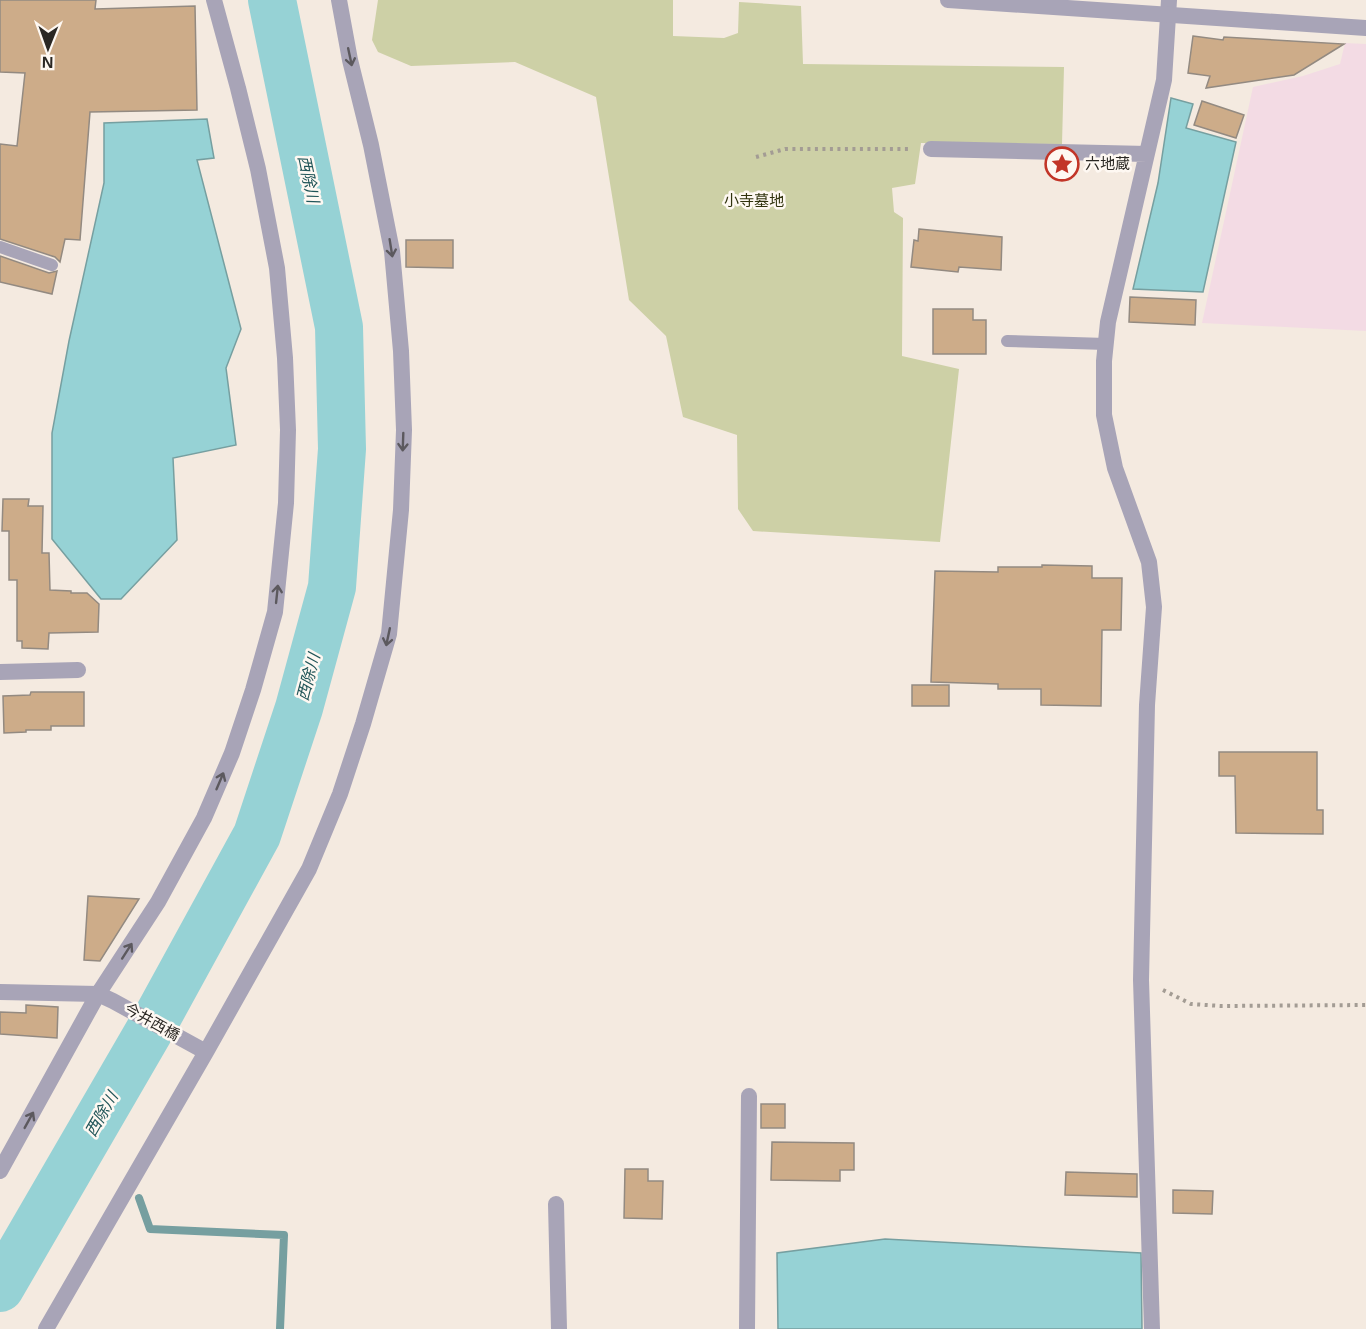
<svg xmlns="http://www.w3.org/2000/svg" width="1366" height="1329" viewBox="0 0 1366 1329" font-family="Arial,'Noto Sans JP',sans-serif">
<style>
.industrial{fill:#f3dbe4}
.green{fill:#cdd0a6}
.water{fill:#96d2d5;stroke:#769fa0;stroke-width:1.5}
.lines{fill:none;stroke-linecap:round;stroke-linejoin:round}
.stream{stroke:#769fa0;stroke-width:8}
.river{stroke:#96d2d5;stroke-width:48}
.building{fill:#cdac89;stroke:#938a81;stroke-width:1.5}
.path{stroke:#a39c94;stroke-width:4;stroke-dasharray:3 4.5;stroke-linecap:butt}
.service{stroke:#a8a4b7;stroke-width:12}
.minor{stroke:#a8a4b7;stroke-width:16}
.tertiary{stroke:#a8a4b7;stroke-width:16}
.oneway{stroke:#5c595e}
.labels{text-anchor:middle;stroke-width:5;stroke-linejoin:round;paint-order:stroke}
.poi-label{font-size:15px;fill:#2a2723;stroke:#fef8f2;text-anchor:start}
.park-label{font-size:15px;fill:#31330e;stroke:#fef8f2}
.street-label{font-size:15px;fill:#2a2723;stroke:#fef8f2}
.water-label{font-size:16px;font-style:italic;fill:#215558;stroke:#fef8f2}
</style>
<rect width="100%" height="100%" fill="#f4eae0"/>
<path class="industrial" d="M 1345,43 L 1366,44 L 1366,331 L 1202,323 L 1253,87 L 1303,76 L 1340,64 Z"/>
<path class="green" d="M 378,0 L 673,0 L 673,36 L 724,38 L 738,33 L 739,2 L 801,6 L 803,64 L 1064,67 L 1062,144 L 921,143 L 915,184 L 892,188 L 894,212 L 903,218 L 902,356 L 959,369 L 940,542 L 753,531 L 738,509 L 737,435 L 683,417 L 666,336 L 629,300 L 596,97 L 515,62 L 411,66 L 378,52 L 372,40 Z"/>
<path class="water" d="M 1171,98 L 1193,104 L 1186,128 L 1236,142 L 1203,292 L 1133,289 L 1158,183 Z
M 207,119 L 214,158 L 197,160 L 241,329 L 226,368 L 236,445 L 173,458 L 177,540 L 121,599 L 101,599 L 52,539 L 52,433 L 69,341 L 104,183 L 104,123 Z
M 885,1239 L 1141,1253 L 1142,1329 L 778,1329 L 777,1253 Z"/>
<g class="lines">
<path class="stream" d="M 139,1198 L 150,1229 L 284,1235 L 280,1329"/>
<path class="river" d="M 0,1288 L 159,1014 L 257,835 L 299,708 L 332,587 L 342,449 L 339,327 L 272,0"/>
</g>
<path class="building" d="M 0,0 L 96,0 L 95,9 L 195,6 L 197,110 L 90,112 L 80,240 L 65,239 L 60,262 L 55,257 L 0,239 L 0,144 L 17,146 L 25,73 L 0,72 Z
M 1193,36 L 1223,40 L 1224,37 L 1344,44 L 1294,75 L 1206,88 L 1210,76 L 1188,73 Z
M 1202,101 L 1244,115 L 1236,138 L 1194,125 Z
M 919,229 L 1002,237 L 1001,270 L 959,267 L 958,272 L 911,267 L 914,240 L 918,241 Z
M 406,240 L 453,240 L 453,268 L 406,267 Z
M 0,256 L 49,273 L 57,271 L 52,294 L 0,282 Z
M 1130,297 L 1196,300 L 1195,325 L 1129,322 Z
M 933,309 L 973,309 L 973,320 L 986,320 L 986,354 L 933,354 Z
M 3,499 L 29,499 L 28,506 L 43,506 L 42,553 L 49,553 L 50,590 L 71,591 L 71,593 L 87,593 L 99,604 L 98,632 L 49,633 L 48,649 L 22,648 L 22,641 L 17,641 L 17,580 L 9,580 L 9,531 L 2,531 Z
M 1042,565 L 1092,566 L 1092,578 L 1122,578 L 1121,630 L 1102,630 L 1101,706 L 1041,705 L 1041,689 L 998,689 L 998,684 L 931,682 L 935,571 L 998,572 L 998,567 L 1042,567 Z
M 912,685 L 949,685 L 949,706 L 912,706 Z
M 31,692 L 84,692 L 84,726 L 51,726 L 51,730 L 26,730 L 26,732 L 4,733 L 3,696 L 30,695 Z
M 1219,752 L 1317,752 L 1317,810 L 1323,810 L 1323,834 L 1236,833 L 1235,776 L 1219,776 Z
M 88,896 L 139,899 L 100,961 L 84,960 Z
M 26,1005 L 58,1007 L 57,1038 L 0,1034 L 0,1012 L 26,1013 Z
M 761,1104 L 785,1104 L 785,1128 L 761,1128 Z
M 772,1142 L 854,1143 L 854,1170 L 840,1170 L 840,1181 L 771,1180 Z
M 625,1169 L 648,1169 L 648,1181 L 663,1181 L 662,1219 L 624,1218 Z
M 1066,1172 L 1137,1174 L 1137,1197 L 1065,1195 Z
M 1173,1190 L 1213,1191 L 1212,1214 L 1173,1213 Z"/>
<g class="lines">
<path class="path" d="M 756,157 L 785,149 L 910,149
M 1163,990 L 1191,1004 L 1221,1006 L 1366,1005"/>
<path class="service" d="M 0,247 L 52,265
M 1007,341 L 1106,344"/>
<path class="minor" d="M 931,149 L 1147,154
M 0,672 L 78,670
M 0,992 L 98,994 L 113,1001 L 206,1052
M 0,1171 L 98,994 L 158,902 L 204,818 L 232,753 L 253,690 L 275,612 L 286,503 L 288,430 L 285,358 L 277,268 L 258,169 L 238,88 L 214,0
M 556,1204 L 559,1329
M 46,1329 L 206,1052 L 309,869 L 340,794 L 363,724 L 389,634 L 401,510 L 404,430 L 401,351 L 392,251 L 371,145 L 350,60 L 339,0
M 747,1329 L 749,1096
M 1152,1329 L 1141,980 L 1147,705 L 1154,607 L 1149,562 L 1115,468 L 1104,415 L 1104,361 L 1108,322 L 1164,80 L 1169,0"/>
<path class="tertiary" d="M 948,0 L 1366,28"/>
</g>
<defs><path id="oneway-shaft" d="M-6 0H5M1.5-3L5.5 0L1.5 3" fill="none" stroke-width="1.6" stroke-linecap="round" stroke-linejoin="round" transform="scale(1.5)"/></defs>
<g class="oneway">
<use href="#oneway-shaft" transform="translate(350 57) rotate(78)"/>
<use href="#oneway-shaft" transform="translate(391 248) rotate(81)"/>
<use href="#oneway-shaft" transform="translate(403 442) rotate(92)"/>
<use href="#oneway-shaft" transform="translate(277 594) rotate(-84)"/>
<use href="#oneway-shaft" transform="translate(388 637) rotate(102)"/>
<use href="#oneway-shaft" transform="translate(220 781) rotate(-67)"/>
<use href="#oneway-shaft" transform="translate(127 951) rotate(-57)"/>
<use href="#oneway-shaft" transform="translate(29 1120) rotate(-61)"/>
</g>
<defs>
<symbol id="sight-ring" viewBox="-11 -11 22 22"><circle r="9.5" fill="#fef8f2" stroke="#c23528" stroke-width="1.5"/><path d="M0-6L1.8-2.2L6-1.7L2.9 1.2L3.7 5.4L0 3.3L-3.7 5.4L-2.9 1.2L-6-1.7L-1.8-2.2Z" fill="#c23528"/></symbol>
</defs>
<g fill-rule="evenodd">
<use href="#sight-ring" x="1043" y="145" width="38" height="38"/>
</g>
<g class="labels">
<g class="poi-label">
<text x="1085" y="169">六地蔵</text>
</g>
<g class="park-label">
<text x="754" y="206">小寺墓地</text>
</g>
<g class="street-label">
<text transform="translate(152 1022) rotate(29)" y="5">今井西橋</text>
</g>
<g class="water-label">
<text transform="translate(309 179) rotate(78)" y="6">西除川</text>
<text transform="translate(308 677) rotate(-75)" y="6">西除川</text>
<text transform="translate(101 1114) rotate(-60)" y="6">西除川</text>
</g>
</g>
<g transform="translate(48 48) rotate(181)" stroke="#fef8f2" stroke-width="4.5" paint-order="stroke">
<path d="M0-4.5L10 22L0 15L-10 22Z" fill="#2a2723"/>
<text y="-9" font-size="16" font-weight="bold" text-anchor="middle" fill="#2a2723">N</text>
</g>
</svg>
